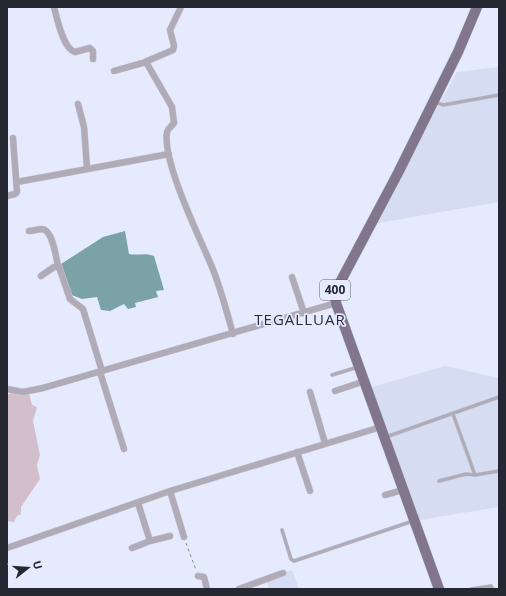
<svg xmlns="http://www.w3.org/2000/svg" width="506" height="596" viewBox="0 0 506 596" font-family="'Open Sans',sans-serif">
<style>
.built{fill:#d6dcf1}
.green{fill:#d3bfcb}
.water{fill:#7aa2a7}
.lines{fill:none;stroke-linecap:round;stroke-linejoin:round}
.lane-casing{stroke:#c2c7d8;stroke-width:4}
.street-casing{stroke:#c2c7d8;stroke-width:7}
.primary-casing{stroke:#c2c7d8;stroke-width:11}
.path{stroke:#8b8f9e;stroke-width:1;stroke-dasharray:3 3;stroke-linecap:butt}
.lane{stroke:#b1abb7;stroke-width:3}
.street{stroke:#b1abb7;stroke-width:6}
.primary{stroke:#81768b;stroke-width:10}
.labels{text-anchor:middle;stroke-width:3.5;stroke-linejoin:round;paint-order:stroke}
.shield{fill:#e5eafc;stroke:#5f626f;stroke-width:1}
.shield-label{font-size:12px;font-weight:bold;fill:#252833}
.quarter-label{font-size:15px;letter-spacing:1px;fill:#272c42;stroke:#e5eafc}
</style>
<rect width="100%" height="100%" fill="#e5eafc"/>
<path class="built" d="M 499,67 L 499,202 L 373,224 L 457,72 Z
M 445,366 L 499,378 L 499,507 L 419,520 L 369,388 Z
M 292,570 L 299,589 L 269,589 L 266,580 Z"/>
<path class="green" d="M 12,393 L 20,395 L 29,393 L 32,405 L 37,407 L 33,421 L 40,455 L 37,465 L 40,479 L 21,507 L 21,514 L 17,516 L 14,522 L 7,521 L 7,395 Z"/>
<path class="water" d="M 125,231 L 129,254 C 138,256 145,252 154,256 L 164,290 L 156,291 L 158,297 L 135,303 L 136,307 L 128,309 L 124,304 L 110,311 L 101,310 L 97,297 L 82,299 L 69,294 L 61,264 L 103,237 Z"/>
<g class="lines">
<defs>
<path id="lane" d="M 435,102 L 443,105 L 499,95
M 332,375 L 358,367
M 453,414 L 475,475 L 499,471
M 386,437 L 499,397
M 439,481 L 466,474 L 475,475
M 282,530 L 291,559 L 294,561 L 413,521
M 471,589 L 491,586 L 493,589"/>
<path id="street" d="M 54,7 C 57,18 63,49 75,52 L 90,48 L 93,51 L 93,59
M 145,62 L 173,50 L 174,46 L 170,30 L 181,7
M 114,71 L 146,62 L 172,107 L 174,123 C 172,126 168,128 167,132 C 162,162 200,238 212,267 C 221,289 227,313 233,334
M 78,104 L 84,127 L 87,168
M 17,182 L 169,154
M 7,196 L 15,194 L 17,192 L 13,138
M 29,231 C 33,231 38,229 42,229 C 53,230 56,258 58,266
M 41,276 L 54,267 L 59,267 L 70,299 L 83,309 L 102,371
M 292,277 L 304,313
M 100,372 L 124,449
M 7,389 L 23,392 L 43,388 L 336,303
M 335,391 L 365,381
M 310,392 L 325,443
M 297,452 L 310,491
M 170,491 L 184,537
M 385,495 L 403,490
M 150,541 L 170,536
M 7,548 L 170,491 L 381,427
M 132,548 L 150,541 L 138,503
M 198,576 L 204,577 L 207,589
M 239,589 L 283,573"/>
<path id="primary" d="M 439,589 L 336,303 L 335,292 L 398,173 L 458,52 L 477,7"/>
</defs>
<use href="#lane" class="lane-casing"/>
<use href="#street" class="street-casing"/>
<use href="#primary" class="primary-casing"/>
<path class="path" d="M 186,543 L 196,570"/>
<use href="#lane" class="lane"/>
<use href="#street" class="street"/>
<use href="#primary" class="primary"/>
</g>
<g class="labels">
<rect class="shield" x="320" y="280" width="30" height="20" rx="3"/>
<g class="shield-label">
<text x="335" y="294">400</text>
</g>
<g class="quarter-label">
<text x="300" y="325">TEGALLUAR</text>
</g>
</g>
<rect width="506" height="596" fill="none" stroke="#252833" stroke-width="16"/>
<g transform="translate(28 568) rotate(73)" stroke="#e5eafc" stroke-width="3" paint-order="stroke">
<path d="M0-3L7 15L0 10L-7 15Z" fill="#252833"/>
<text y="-6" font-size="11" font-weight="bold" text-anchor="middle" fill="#252833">U</text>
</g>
</svg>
